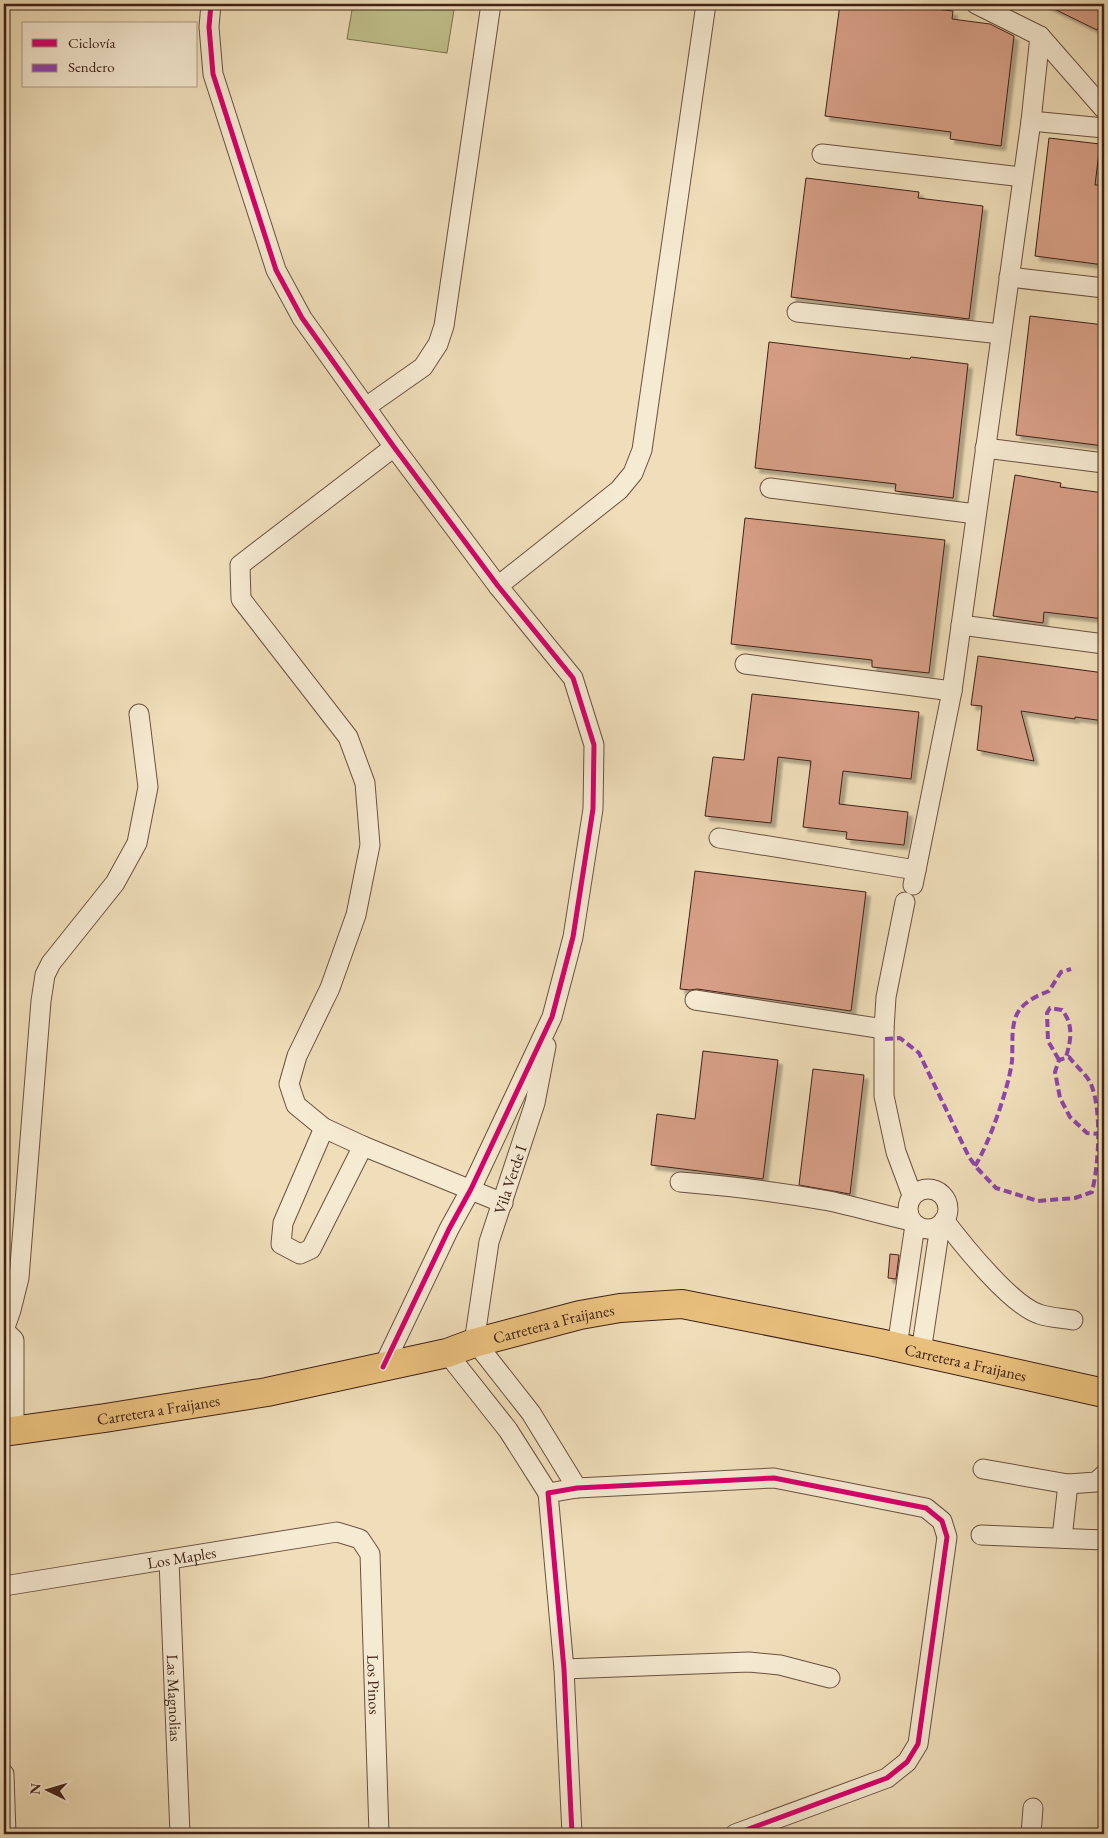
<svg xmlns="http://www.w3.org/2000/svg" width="1108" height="1838" viewBox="0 0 1108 1838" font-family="'EB Garamond',serif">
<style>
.garden{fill:#bfc08b;stroke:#7f7051}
.building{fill:#d79f87;stroke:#3f2117;filter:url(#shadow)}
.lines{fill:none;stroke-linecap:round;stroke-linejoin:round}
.street-casing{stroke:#6b5040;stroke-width:21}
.primary-casing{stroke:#3f2117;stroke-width:30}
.street{stroke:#f5ead2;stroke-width:19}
.primary{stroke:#e8bf7c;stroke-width:28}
.quiet{stroke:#8e44ad;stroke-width:4;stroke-dasharray:8 4;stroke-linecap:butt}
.cycleway-casing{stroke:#f5ead2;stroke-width:8}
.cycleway{stroke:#d6006c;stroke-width:5}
.labels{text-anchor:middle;stroke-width:4.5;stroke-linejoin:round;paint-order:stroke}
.street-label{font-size:16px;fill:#3f2117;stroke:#f5ead2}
</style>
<defs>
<filter id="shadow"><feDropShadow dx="4.5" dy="4.5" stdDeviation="1" flood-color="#0004"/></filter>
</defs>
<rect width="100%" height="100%" fill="#efdeb9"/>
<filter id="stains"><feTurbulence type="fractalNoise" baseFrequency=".004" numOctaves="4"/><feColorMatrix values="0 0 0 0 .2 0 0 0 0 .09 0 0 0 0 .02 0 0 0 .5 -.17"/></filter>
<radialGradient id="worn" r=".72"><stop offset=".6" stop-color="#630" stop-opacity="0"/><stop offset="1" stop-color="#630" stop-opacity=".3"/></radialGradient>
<path class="garden" d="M 353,4 L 455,4 L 447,53 L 347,39 Z"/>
<path class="building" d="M 840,4 L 892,4 L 953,11 L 952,19 L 990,24 L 1014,36 L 1001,146 L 950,139 L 951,132 L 825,116 Z
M 1044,4 L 1104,4 L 1104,16 L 1097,30 Z
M 1049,138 L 1100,144 L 1095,185 L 1104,185 L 1104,265 L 1035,256 Z
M 806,178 L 919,192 L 918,198 L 983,206 L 969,319 L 791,297 Z
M 1030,316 L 1104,325 L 1104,446 L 1016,435 Z
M 769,342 L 910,359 L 911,357 L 968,364 L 953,498 L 895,491 L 896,484 L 755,468 Z
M 1015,475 L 1061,483 L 1060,487 L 1104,493 L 1104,619 L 1044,612 L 1043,623 L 993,616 Z
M 745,518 L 945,540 L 929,673 L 872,667 L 872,660 L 731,644 Z
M 978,656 L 1104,673 L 1104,721 L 1075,717 L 1075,719 L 1021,711 L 1034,761 L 977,750 L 982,706 L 971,705 Z
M 752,694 L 919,712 L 911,779 L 843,771 L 839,804 L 908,812 L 904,845 L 846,839 L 847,832 L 803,827 L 811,761 L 778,757 L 771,823 L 705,816 L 713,757 L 744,760 Z
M 695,871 L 866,892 L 851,1011 L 697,989 L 690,990 L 680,989 Z
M 703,1051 L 778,1060 L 763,1179 L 651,1165 L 657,1114 L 695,1119 Z
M 813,1069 L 864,1075 L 850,1194 L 799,1185 Z
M 890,1254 L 899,1255 L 896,1279 L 888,1278 Z"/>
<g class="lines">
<defs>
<g id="street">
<path d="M 211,4 L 209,27 L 213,74 L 276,270 L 302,318 L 394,447 L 498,586 L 573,678 L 594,745 L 593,809 L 573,937 L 552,1017 L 471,1189 L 449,1229 L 383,1367"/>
<path d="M 976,4 L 1040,36 L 1104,109"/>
<path d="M 1031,121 L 1104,128"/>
<path d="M 822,154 L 1022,177"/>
<path d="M 1009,277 L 1104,288"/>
<path d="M 797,312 L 1001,334"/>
<path d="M 366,407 L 423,367 L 438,344 L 444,326 L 491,4"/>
<path d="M 394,447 L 240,565 L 241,599 L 348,737 L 365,783 L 370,845 L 356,915 L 330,988 L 297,1056 L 289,1084 L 296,1105 L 324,1128 L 363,1146 L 503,1203"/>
<path d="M 985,448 L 1104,463"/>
<path d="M 770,488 L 976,514"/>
<path d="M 498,586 L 619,490 L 633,473 L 642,450 L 706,4"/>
<path d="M 961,625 L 1104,644"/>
<path d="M 745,664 L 952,691"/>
<path d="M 719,838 L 916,870"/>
<path d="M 913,885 L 952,691 L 1031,121 L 1040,36"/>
<path d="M 905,902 L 886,997 L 884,1029 L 884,1096 L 896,1152 L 912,1195"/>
<path d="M 695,1000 L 884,1029"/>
<path d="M 324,1128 L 283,1223 L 281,1244 L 300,1254 L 311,1249 L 363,1146"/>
<path d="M 680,1182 C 730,1186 780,1192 829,1201 C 857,1207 884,1215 911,1221"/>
<circle cx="928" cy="1209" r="20"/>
<path d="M 944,1220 C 963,1245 1011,1305 1039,1314 C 1050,1318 1063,1318 1073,1320"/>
<path d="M 4,1330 L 11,1310 L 19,1278 L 41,1001 L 45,975 L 51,963 L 115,883 L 137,843 L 148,787 L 139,714"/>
<path d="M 4,1330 L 14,1340 L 14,1431"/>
<path id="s1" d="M 474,1343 L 489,1242 L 535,1103 L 546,1046"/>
<path d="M 476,1343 L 531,1413 L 577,1488"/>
<path d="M 897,1347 L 915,1225"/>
<path d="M 921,1352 L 940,1226"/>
<path d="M 447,1353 L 508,1430 L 548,1493"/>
<path d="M 983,1469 L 1068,1484 L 1096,1482 L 1104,1475"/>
<path d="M 981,1535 L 1104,1540"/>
<path d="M 1062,1538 L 1068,1484"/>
<path id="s2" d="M 169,1560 L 180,1834"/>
<path id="s3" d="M 4,1586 L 337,1532 L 360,1539 L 370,1554 L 379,1834"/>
<path d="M 564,1669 L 749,1662 L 780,1665 L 830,1678"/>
<path d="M 4,1774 L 6,1834"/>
<path d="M 572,1834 L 564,1669 L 548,1493 L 577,1488 L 774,1478 L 926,1508 L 942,1521 L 947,1537 L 918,1744 L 907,1762 L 887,1778 L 735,1834"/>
<path d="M 1031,1834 L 1033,1808"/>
</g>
<g id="primary">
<path id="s4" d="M 4,1432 L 105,1418 L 267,1392 L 447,1353 L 474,1343 L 580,1315 L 620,1308 L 682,1304 L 879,1343 L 1104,1393"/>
</g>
</defs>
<use href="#street" class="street-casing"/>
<use href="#primary" class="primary-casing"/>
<use href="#street" class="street"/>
<use href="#primary" class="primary"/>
<path class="quiet" d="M 885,1039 L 900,1038 L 919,1053 L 969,1157 L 977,1168 L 996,1188 L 1038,1201 L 1075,1198 L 1092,1192 C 1099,1163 1102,1111 1091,1084 C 1087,1075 1075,1065 1069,1057 L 1059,1060 L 1055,1072 L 1060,1098 L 1070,1117 L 1087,1133 L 1098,1134
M 1059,1060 L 1048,1041 L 1047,1013 L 1050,1008 L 1062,1010 C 1074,1025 1071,1040 1066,1057
M 975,1166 C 989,1144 1009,1087 1012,1061 C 1013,1048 1011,1032 1015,1019 C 1019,1004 1036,996 1049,991 L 1061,972 L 1071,969"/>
<defs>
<path id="cycleway" d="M 211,4 L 209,27 L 213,74 L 276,270 L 302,318 L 394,447 L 498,586 L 573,678 L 594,745 L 593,809 L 573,937 L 552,1017 L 471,1189 L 449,1229 L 383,1367
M 572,1834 L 564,1669 L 548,1493 L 577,1488 L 774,1478 L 926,1508 L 942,1521 L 947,1537 L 918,1744 L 907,1762 L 887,1778 L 735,1834"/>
</defs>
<use href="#cycleway" class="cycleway-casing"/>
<use href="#cycleway" class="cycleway"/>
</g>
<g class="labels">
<g class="street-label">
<text dy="6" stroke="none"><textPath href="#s1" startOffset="168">Vila Verde I</textPath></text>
<text dy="6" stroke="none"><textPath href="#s4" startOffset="561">Carretera a Fraijanes</textPath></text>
<text dy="6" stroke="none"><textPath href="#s4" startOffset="981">Carretera a Fraijanes</textPath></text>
<text dy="6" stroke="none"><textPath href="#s4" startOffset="156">Carretera a Fraijanes</textPath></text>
<text dy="6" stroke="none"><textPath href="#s3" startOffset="180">Los Maples</textPath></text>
<text dy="6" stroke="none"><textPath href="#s3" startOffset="510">Los Pinos</textPath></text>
<text dy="6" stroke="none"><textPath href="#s2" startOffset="138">Las Magnolias</textPath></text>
</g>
</g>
<rect width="1108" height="1838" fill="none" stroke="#efdeb9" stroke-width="20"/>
<rect x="5" y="5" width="1098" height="1828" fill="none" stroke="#3f2117" stroke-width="2.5"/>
<rect x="10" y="10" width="1088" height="1818" fill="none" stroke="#3f2117"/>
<rect x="22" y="22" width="175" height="65" fill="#f5ead2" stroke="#ac9a87"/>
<rect x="32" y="39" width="25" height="8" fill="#d6006c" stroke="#ac9a87"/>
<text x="68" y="48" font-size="15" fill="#3f2117">Ciclovía</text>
<rect x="32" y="64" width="25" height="8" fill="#8e44ad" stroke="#ac9a87"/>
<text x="68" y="72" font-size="15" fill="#3f2117">Sendero</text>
<g transform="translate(48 1790) rotate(275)" stroke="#f5ead2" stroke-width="4" paint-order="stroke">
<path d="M0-4L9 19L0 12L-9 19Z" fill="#3f2117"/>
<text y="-8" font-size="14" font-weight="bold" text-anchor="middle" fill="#3f2117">N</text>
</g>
<rect width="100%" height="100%" filter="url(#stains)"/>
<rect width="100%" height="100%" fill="url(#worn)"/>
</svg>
